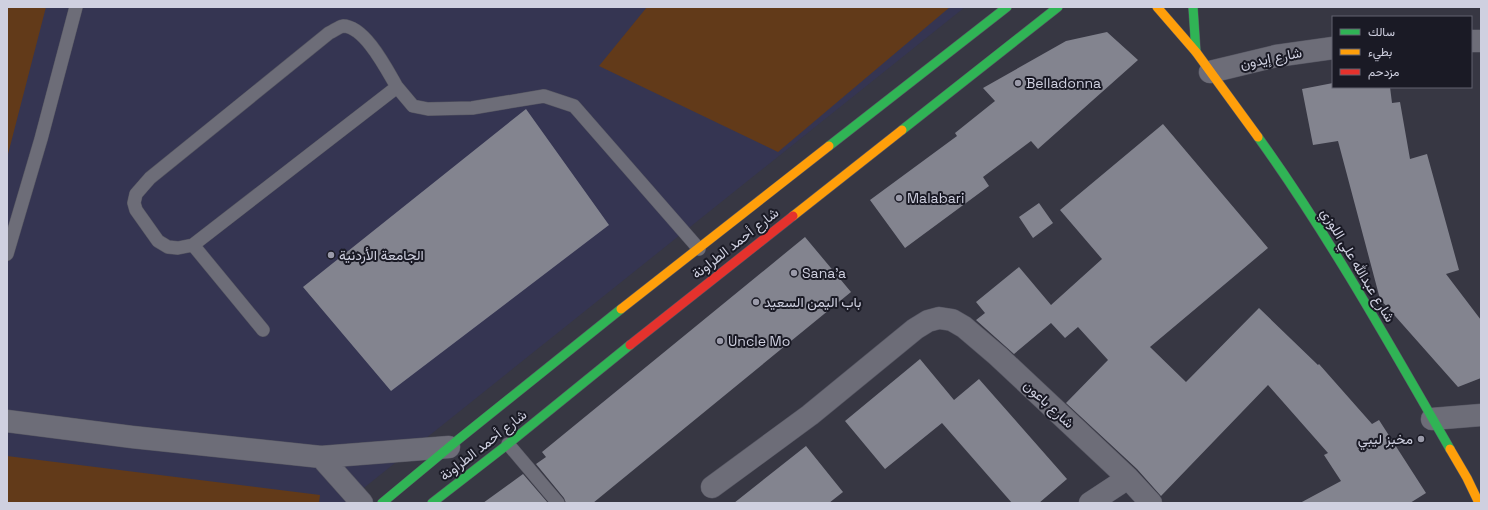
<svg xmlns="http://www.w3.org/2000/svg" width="1488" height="510" viewBox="0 0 1488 510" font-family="'Space Grotesk',Vazirmatn,sans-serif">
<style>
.built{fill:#353552}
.green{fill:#623a19}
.building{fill:#83848f}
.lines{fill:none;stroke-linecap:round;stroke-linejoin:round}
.lane-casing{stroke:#555561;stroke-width:14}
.street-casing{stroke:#555561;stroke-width:23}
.fast-casing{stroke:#555561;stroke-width:10}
.slow-casing{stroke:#555561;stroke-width:10}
.jam-casing{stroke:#555561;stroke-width:10}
.lane{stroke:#6d6d78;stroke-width:13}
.street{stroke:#6d6d78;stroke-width:22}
.fast{stroke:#30b455;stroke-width:9}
.slow{stroke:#ff9f0a;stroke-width:9}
.jam{stroke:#e5322d;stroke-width:9}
.poi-dot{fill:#9a9aa9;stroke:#1a1a25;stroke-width:1.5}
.labels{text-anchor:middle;stroke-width:4;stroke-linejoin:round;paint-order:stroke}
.street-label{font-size:14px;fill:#cfd0e0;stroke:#1a1a25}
.poi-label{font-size:14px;fill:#cfd0e0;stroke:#1a1a25;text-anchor:start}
</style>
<rect width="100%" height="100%" fill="#373743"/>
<path class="built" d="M 7,7 L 965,7 L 345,503 L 7,503 Z"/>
<path class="green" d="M 7,7 L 46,7 L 7,158 Z
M 647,7 L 950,7 L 778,152 L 599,66 Z
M 7,456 L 320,495 L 319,503 L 7,503 Z"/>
<path class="building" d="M 1107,32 L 1138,60 L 1038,149 L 1031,141 L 983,177 L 989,186 L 905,248 L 870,200 L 957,136 L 955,133 L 995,101 L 983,88 L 1066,41 Z
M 1333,83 L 1333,87 L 1390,87 L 1392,103 L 1400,102 L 1410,159 L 1427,154 L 1459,270 L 1446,274 L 1481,320 L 1481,378 L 1458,387 L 1380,299 L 1338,141 L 1313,145 L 1302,89 Z
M 526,109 L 609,225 L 391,391 L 303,287 Z
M 1163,124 L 1268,248 L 1150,347 L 1186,382 L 1259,308 L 1318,365 L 1319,364 L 1372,424 L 1379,420 L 1426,493 L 1410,503 L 1300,503 L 1341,481 L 1324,455 L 1328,453 L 1268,385 L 1161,496 L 1137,469 L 1066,403 L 1108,360 L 1078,327 L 1065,338 L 1051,323 L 1014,354 L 976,320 L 985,313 L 976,302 L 1019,267 L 1051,305 L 1102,259 L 1060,210 Z
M 1039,203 L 1053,223 L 1033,238 L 1019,217 Z
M 805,237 L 851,292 L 593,503 L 566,503 L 564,498 L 536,464 L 546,457 L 542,452 Z
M 920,359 L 954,400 L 979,379 L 1067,479 L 1039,503 L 1012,503 L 942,423 L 885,469 L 845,421 Z
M 806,446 L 843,492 L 829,503 L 734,503 Z
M 523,474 L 548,503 L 483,503 Z"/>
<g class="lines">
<defs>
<path id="lane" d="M 397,87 C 387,70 365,26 343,26 C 338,27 334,31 329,33 L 150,178 L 136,194 L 134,203 L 136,210 L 158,241 L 168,247 L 178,248 L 193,245 L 397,87 L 413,106 L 428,109 L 472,108 L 544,96 L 574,106 L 699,249
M 193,245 L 263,330
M 7,254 L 41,139 L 76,7
M 508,444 L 558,503"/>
<path id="street" d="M 1471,41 L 1481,41
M 1210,72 L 1276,56 L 1333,48
M 1432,419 L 1481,415
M 7,421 L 132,437 L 321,457 L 449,447
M 321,457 L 362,503
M 712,487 L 810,415 L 915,329 L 928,321 L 939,318 L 952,320 L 964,327 L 998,356 L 1128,478 L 1151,503
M 1090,503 L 1128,478"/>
<path id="fast" d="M 1193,7 L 1196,52
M 902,130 L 1058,7
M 1258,137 C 1329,236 1389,343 1450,449
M 829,146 L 1007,7
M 382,503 L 459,439 L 621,309
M 432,503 L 508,444 L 630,345"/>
<path id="slow" d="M 1157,7 L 1196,52 L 1258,137
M 793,216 L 902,130
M 621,309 L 829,146
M 1450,449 L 1467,478 L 1479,503"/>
<path id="jam" d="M 630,345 L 793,216"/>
</defs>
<use href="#lane" class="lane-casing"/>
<use href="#street" class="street-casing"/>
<use href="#fast" class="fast-casing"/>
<use href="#slow" class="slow-casing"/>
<use href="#jam" class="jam-casing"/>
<use href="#lane" class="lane"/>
<use href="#street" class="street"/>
<use href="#fast" class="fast"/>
<use href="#slow" class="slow"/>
<use href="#jam" class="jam"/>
</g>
<g class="poi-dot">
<circle cx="1018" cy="83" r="4"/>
<circle cx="899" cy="198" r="4"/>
<circle cx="331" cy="255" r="4"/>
<circle cx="794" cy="273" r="4"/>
<circle cx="756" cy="302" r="4"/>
<circle cx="720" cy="341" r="4"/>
<circle cx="1421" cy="439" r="4"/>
</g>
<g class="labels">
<g class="street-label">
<text transform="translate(1271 58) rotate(-11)" y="5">شارع إيدون</text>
<text transform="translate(735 243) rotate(-38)" y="5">شارع أحمد الطراونة</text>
<text transform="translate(1358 265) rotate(59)" y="5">شارع عبدالله علي اللوزي</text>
<text transform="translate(1049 404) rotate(43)" y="5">شارع باعون</text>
<text transform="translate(483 445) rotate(-38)" y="5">شارع أحمد الطراونة</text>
</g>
<g class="poi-label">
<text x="1026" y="88">Belladonna</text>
<text x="907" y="203">Malabari</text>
<text x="339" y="260">الجامعة الأردنية</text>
<text x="802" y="278">Sana'a</text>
<text x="764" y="307">باب اليمن السعيد</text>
<text x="728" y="346">Uncle Mo</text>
<text x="1413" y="444" text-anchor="end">مخبز ليبي</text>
</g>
</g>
<rect width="1488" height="510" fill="none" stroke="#cfd0e0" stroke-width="16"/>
<rect x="1332" y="16" width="140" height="72" fill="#1a1a25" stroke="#626370"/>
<rect x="1340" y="29" width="20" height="6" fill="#30b455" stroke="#626370"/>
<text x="1368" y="36" font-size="12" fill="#cfd0e0">سالك</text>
<rect x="1340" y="49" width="20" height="6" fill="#ff9f0a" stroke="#626370"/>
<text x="1368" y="56" font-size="12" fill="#cfd0e0">بطيء</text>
<rect x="1340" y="69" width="20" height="6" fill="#e5322d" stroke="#626370"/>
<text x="1368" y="76" font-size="12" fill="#cfd0e0">مزدحم</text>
</svg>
